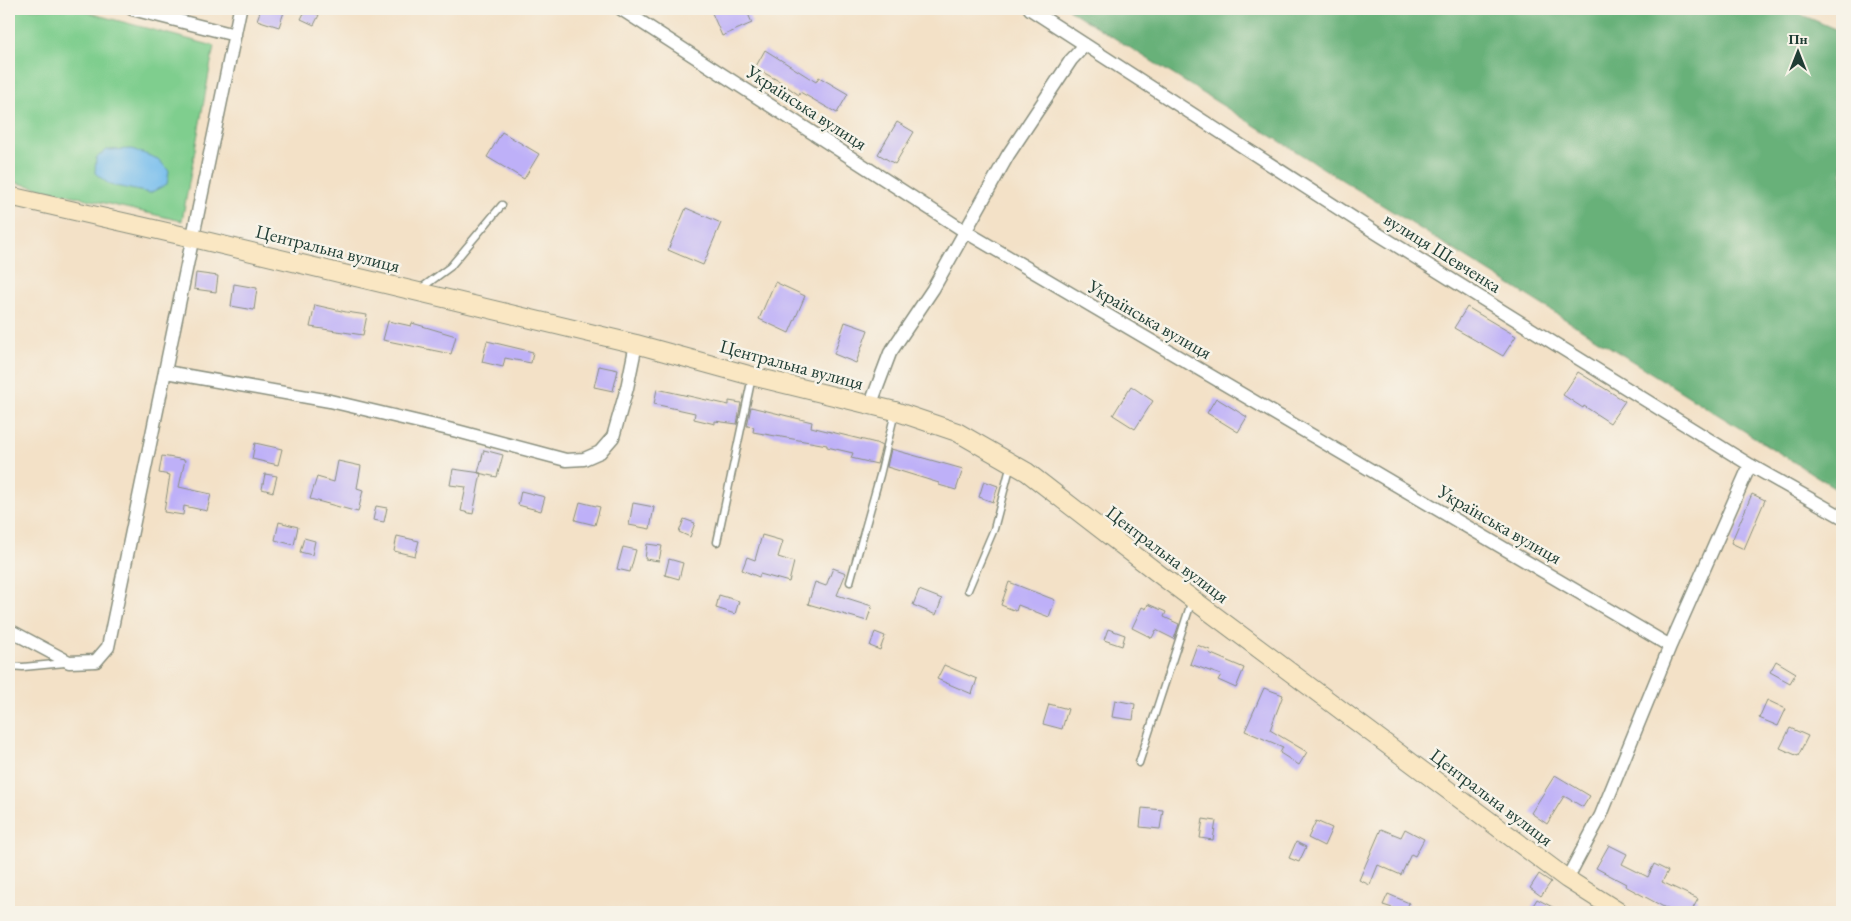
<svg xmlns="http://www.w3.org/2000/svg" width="1851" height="921" viewBox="0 0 1851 921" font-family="'EB Garamond',serif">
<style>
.green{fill:#7fce8e;stroke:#4f8661}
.forest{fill:#67b179;stroke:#437756}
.water{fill:#76bded;stroke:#4a7d90}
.building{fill:#beb0f8}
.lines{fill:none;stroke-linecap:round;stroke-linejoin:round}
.lane-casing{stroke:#898f7e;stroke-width:9}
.street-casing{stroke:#898f7e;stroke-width:15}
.secondary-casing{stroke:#898f7e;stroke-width:20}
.lane{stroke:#fff;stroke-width:6}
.street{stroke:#fff;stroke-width:12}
.secondary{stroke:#fae7c3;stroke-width:18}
.labels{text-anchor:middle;stroke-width:5;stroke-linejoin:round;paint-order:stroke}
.street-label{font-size:19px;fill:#1f3d34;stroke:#f7f3e8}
</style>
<rect width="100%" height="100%" fill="#f7f3e8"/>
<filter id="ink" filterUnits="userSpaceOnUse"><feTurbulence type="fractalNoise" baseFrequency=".02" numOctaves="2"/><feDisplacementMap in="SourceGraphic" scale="10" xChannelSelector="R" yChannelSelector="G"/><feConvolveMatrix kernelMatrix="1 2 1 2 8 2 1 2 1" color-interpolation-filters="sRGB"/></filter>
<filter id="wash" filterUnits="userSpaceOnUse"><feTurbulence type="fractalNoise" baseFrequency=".0096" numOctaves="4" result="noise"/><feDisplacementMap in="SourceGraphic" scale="20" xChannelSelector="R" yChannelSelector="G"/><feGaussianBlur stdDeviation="1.12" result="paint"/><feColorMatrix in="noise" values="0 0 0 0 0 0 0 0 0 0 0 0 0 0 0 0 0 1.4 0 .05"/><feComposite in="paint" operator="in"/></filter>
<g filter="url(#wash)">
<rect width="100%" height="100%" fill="#f3e1c7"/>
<path class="green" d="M 9,9 L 74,9 L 214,46 L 182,221 L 9,181 Z"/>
<path class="forest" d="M 1068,9 L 1788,9 L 1842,32 L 1842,492 Z"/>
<path class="water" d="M 132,149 L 158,159 L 169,171 L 167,184 L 150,193 L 110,185 L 95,173 L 96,158 L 107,150 Z"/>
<g id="blocks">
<path class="building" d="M 261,9 L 285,9 L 279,27 L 257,20 Z
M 306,9 L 319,15 L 314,25 L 301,19 Z
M 722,9 L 746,9 L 752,23 L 722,36 L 712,13 Z
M 765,50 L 816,82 L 819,77 L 848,94 L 837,113 L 800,92 L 799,95 L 779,81 L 755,68 Z
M 897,122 L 914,132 L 895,164 L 878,154 Z
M 502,132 L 539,154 L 524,179 L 487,157 Z
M 686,208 L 721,223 L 703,265 L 668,250 Z
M 196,273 L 218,276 L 216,292 L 194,289 Z
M 775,282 L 805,296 L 789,333 L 759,319 Z
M 234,284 L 257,288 L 254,310 L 231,306 Z
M 315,305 L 346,312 L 367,315 L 363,335 L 310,327 Z
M 1467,307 L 1516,336 L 1503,356 L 1454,328 Z
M 388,321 L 411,326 L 412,323 L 456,336 L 451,354 L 383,340 Z
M 845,322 L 868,330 L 856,363 L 834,354 Z
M 487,341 L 533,352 L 531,363 L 505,358 L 503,367 L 482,362 Z
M 599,366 L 618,370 L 613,391 L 594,387 Z
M 1578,372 L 1625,401 L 1610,423 L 1584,406 L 1583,408 L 1563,395 Z
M 1131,386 L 1153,401 L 1135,429 L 1113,415 Z
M 657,389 L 729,405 L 729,401 L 741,403 L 737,424 L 715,421 L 715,424 L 694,419 L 695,413 L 654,404 Z
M 1216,398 L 1247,417 L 1238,432 L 1207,413 Z
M 751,407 L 812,422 L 811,427 L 876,443 L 882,446 L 877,464 L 851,458 L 853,453 L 827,447 L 827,445 L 753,432 L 754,427 L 747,426 Z
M 255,443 L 282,449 L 278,465 L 252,459 Z
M 891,449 L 963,469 L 956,490 L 939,485 L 939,483 L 887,467 Z
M 484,450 L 503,455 L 497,477 L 478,473 Z
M 162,456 L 185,460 L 179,487 L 211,494 L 207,511 L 184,506 L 183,515 L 164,512 L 170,475 L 159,473 Z
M 338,461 L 361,466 L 357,488 L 363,490 L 358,512 L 310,499 L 317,477 L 334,482 Z
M 453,469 L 481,473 L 473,514 L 461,511 L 466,487 L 450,485 Z
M 265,474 L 277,476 L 273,492 L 262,489 Z
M 984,481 L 998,486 L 993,502 L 979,497 Z
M 521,491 L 545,497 L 541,511 L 518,505 Z
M 1752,494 L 1765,500 L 1744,549 L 1731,543 Z
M 580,502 L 600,507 L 595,525 L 575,520 Z
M 633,503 L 654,507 L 650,529 L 629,525 Z
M 376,506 L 387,508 L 384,522 L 373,520 Z
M 684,519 L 695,523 L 690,537 L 679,532 Z
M 279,522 L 298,527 L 294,545 L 275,540 Z
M 762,535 L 783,541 L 778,557 L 794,562 L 789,582 L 760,574 L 759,577 L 742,570 L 747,557 L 755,560 Z
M 397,536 L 419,541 L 415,556 L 394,551 Z
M 304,538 L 315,541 L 312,555 L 300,552 Z
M 647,544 L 662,546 L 659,561 L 645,559 Z
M 623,547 L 636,550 L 630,572 L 617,569 Z
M 669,559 L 683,563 L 679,579 L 665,575 Z
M 833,568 L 846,573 L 837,595 L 872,606 L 867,621 L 808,604 L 815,582 L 826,586 Z
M 1009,582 L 1055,600 L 1049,617 L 1018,605 L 1016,611 L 1001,605 Z
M 919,590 L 942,599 L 936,615 L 913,605 Z
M 719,595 L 739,601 L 735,614 L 716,608 Z
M 1148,604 L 1166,612 L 1164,617 L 1179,624 L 1174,639 L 1156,630 L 1152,638 L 1132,628 L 1142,607 L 1146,609 Z
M 1108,629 L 1125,635 L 1122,646 L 1104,640 Z
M 875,632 L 885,636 L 880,650 L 870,646 Z
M 1197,645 L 1210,650 L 1209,653 L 1244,668 L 1236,688 L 1218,680 L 1221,675 L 1190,664 Z
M 1776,661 L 1796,673 L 1790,683 L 1770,672 Z
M 944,665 L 977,679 L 972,694 L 937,679 Z
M 1264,688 L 1283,695 L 1270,730 L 1307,752 L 1299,765 L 1280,753 L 1283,747 L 1245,731 Z
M 1115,700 L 1135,704 L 1133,720 L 1112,717 Z
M 1767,700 L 1786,709 L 1778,726 L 1759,718 Z
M 1049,704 L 1068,709 L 1062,729 L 1043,724 Z
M 1790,728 L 1808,736 L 1798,756 L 1780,748 Z
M 1555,775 L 1590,796 L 1583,807 L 1564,796 L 1547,824 L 1531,813 Z
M 1142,808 L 1163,810 L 1160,829 L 1140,827 Z
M 1203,819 L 1216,821 L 1213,840 L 1200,838 Z
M 1316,821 L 1332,828 L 1324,846 L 1308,838 Z
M 1381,829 L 1401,837 L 1405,829 L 1424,839 L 1415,856 L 1411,854 L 1401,875 L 1378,865 L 1370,885 L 1359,880 Z
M 1296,842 L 1306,847 L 1299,862 L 1289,858 Z
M 1609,845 L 1627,854 L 1622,864 L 1648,877 L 1654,864 L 1668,871 L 1662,882 L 1698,899 L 1691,912 L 1673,912 L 1625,886 L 1626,884 L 1596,868 Z
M 1539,874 L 1551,882 L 1541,896 L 1530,888 Z
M 1388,894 L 1409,903 L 1405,912 L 1383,905 Z
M 1537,899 L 1562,912 L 1529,912 Z"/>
</g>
</g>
<g filter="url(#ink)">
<use href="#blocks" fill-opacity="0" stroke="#898f7e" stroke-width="1"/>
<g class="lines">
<defs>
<path id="lane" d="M 420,289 L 450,267 L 502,205
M 717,542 L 752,377
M 850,582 L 880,475 L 895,412
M 968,590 L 994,529 L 1011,464
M 9,666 L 23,667 L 65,663
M 1139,763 L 1192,600"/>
<path id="street" d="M 132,9 L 235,35
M 621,9 L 966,232 L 1670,646
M 1030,9 L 1378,234 L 1750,465 L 1842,517
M 166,372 L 330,401 L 457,431 L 566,460 L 584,459 L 600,452 L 613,437 L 627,388 L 636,344
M 870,406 L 890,353 L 933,289 L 1008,155 L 1071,60 L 1085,45
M 9,630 L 69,662 L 96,661 L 108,647 L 240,9
M 1567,879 L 1601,815 L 1670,646 L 1750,465"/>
<path id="secondary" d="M 9,196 L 193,238 L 636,344 L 752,376 L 895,411 L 957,432 L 1027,472 L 1159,574 L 1567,879 L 1619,912"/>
</defs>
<use href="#lane" class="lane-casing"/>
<use href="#street" class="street-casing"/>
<use href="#secondary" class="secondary-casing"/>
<use href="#lane" class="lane"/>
<use href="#street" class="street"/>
<use href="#secondary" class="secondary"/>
</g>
</g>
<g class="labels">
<g class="street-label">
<text transform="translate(807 107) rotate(33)" y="7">Українська вулиця</text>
<text transform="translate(328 248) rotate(14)" y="7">Центральна вулиця</text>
<text transform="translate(1443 252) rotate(32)" y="7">вулиця Шевченка</text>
<text transform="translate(1150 319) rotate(30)" y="7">Українська вулиця</text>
<text transform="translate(792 364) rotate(15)" y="7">Центральна вулиця</text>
<text transform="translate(1500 524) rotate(30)" y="7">Українська вулиця</text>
<text transform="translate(1168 554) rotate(37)" y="7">Центральна вулиця</text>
<text transform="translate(1492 797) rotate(37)" y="7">Центральна вулиця</text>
</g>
</g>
<rect width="1851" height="921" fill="none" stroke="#f7f3e8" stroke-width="30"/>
<g transform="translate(1798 52)" stroke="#f7f3e8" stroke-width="4" paint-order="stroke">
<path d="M0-4L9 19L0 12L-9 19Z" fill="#1f3d34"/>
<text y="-8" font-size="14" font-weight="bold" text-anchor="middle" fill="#1f3d34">Пн</text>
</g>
</svg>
